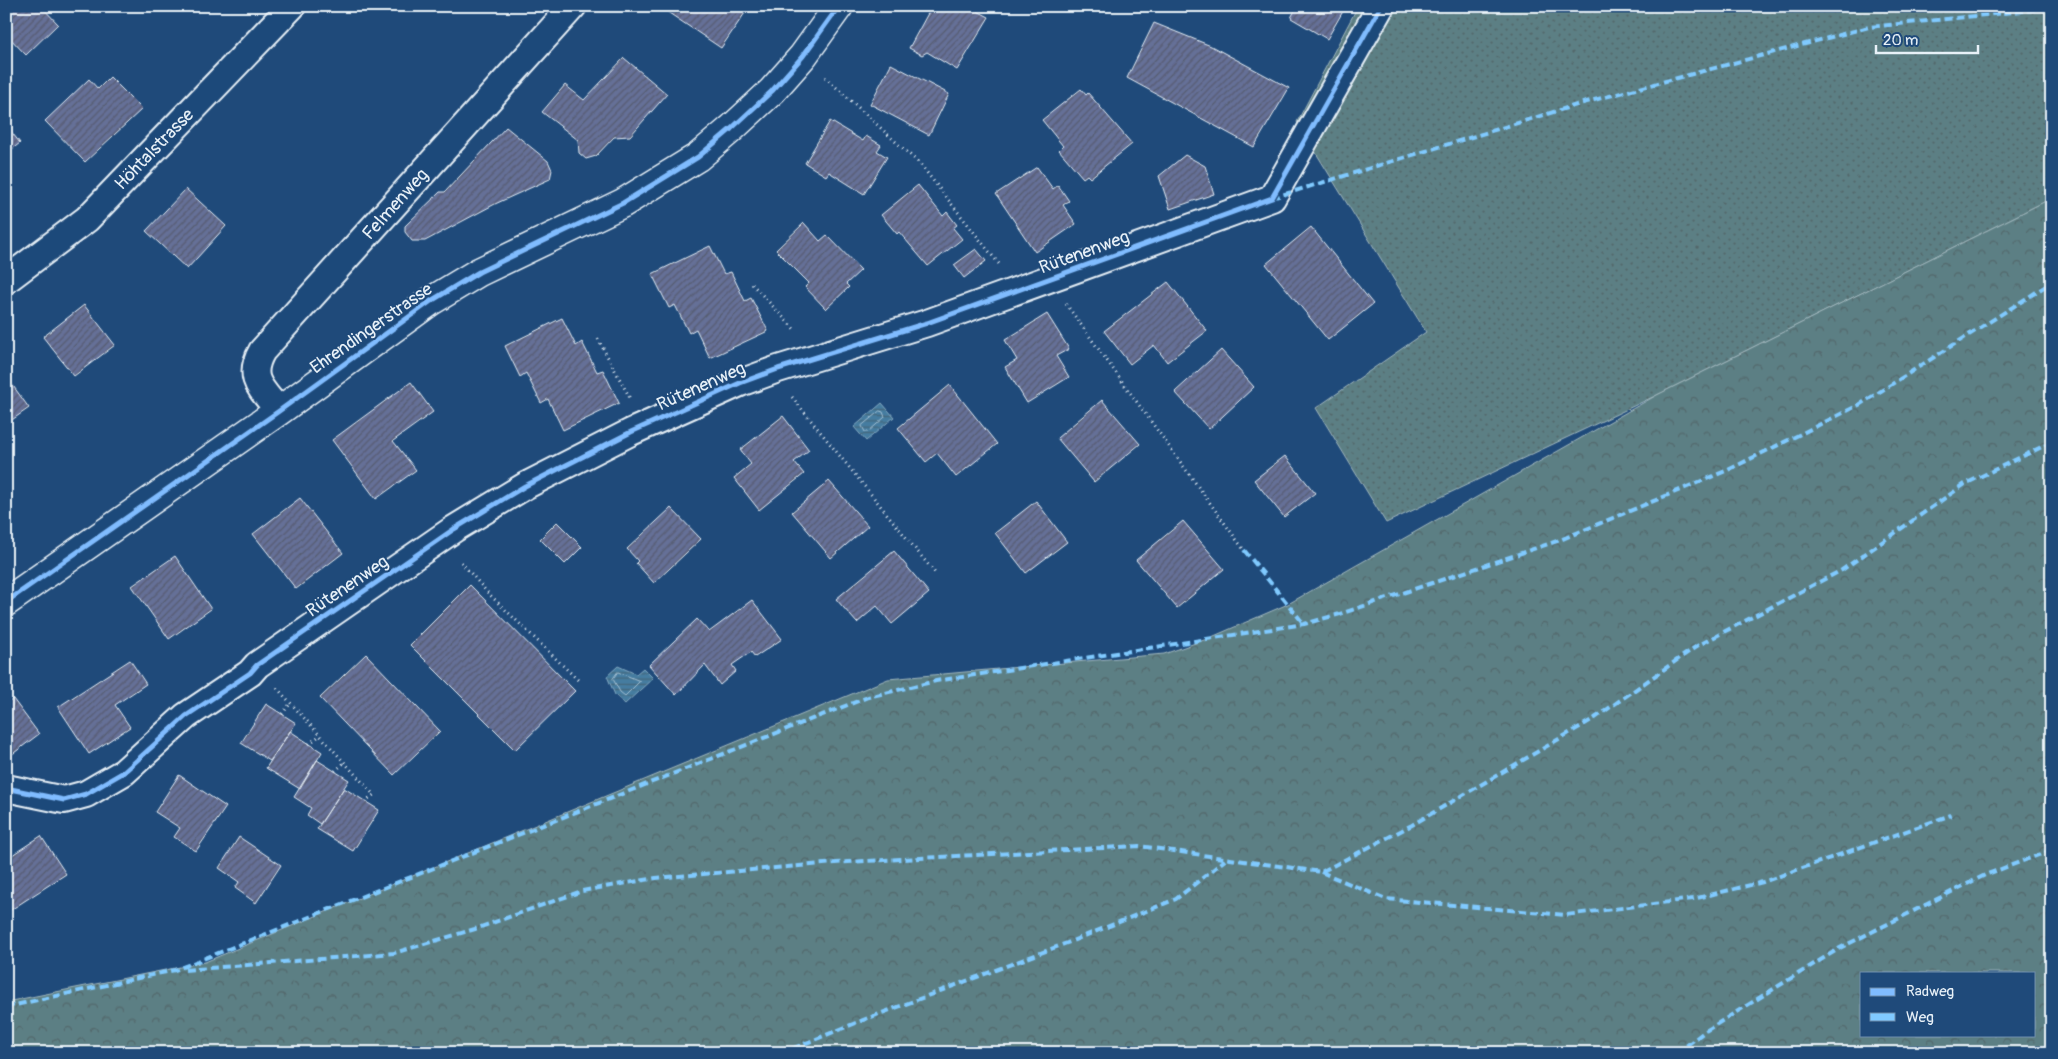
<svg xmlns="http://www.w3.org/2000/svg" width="2058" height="1059" viewBox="0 0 2058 1059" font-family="Pangolin,sans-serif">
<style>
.grass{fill:url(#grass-dots);stroke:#a2b8be}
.forest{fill:url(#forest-crowns);stroke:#a2b8be;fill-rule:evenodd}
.water{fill:url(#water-rules);stroke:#86abc3}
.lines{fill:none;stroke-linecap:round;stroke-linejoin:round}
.shore{stroke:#a6c2d5;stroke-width:1}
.building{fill:url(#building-hatch);stroke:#e8f1f8}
.minor-casing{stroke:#e8f1f8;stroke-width:30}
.secondary-casing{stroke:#e8f1f8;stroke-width:31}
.path{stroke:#e8f1f8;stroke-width:3;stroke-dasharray:1 4;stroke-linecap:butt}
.minor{stroke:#1f4a7a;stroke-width:26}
.secondary{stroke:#1f4a7a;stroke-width:28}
.quiet{stroke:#80caff;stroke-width:4;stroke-dasharray:8 4;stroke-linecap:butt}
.cycleway-casing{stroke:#1f4a7a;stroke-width:8}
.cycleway{stroke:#80bcff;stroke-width:5}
.labels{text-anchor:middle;stroke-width:4;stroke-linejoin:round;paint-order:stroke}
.street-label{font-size:18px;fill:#e8f1f8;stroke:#1f4a7a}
</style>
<defs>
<pattern id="grass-dots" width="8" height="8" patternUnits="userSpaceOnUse" patternTransform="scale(1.25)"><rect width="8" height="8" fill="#5c7f84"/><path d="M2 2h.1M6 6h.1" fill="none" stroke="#52666a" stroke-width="1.8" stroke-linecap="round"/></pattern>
<pattern id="forest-crowns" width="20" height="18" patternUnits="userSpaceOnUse" patternTransform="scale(1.25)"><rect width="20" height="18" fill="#5c7f84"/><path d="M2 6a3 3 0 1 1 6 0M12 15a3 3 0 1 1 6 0" fill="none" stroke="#52666a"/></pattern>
<pattern id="water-rules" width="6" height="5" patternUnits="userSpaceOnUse" patternTransform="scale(1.25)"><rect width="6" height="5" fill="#447ca0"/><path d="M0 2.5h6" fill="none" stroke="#456579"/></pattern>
<pattern id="building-hatch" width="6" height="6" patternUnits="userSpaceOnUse" patternTransform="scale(1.25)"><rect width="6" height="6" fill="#656f97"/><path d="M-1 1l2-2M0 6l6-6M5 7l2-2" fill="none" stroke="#565c70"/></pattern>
</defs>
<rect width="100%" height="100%" fill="#1f4a7a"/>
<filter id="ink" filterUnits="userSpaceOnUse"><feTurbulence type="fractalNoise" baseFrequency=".02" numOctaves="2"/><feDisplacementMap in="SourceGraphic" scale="10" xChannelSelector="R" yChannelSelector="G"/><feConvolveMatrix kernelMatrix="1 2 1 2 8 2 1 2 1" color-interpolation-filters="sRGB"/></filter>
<g filter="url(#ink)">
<path class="grass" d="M 1358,6 L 2052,6 L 2052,198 L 1657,395 L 1386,523 L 1316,408 L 1426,332 L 1297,122 Z"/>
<path class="forest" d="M 2052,198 L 2052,1053 L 6,1053 L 6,1002 L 205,962 L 888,679 L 1164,654 L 1207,639 L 1288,604 L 1657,395 ZM 1862,973 L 2034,973 L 2034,1035 L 1862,1035 Z"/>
<path class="water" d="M 882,403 L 894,417 L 866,441 L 854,427 Z
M 618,666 L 636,674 L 643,668 L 653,678 L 625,704 L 615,695 L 607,676 Z"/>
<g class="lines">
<path class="shore" d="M 880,411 L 883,412 L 885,417 L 868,432 L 865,432 L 862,426 Z
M 618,672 L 640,681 L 625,696 L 620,692 L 613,679 Z"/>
</g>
<path class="building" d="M 9,6 L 41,6 L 58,24 L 26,55 L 6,34 L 6,9 Z
M 669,6 L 748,6 L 749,7 L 721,48 L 666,11 Z
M 932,6 L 968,6 L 989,17 L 957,70 L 927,52 L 922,55 L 909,48 Z
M 1297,6 L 1346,6 L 1327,39 L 1291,18 Z
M 1154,23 L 1211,46 L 1289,88 L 1254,147 L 1127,78 Z
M 624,58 L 667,94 L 630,136 L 614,137 L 596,156 L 586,159 L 579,153 L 578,140 L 542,112 L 565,85 L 584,100 Z
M 891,64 L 949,94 L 929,135 L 870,104 Z
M 110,77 L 142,109 L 85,162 L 45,121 L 89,79 L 98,89 Z
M 1081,89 L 1086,95 L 1088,93 L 1132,144 L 1090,178 L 1087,175 L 1083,178 L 1059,150 L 1063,146 L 1042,120 Z
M 830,121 L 863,141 L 866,136 L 881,145 L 877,151 L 887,157 L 864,194 L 829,172 L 826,176 L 805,163 Z
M 6,125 L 20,143 L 6,154 Z
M 506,127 L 548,161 L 552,170 L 550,179 L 495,204 L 425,241 L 412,241 L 405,232 L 405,226 L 440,192 L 445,192 Z
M 1185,155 L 1205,166 L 1214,194 L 1170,209 L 1159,176 Z
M 1037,167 L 1053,189 L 1058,185 L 1069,201 L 1063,205 L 1076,224 L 1035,252 L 996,194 Z
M 918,185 L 943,216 L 947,212 L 957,225 L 953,228 L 962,239 L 928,266 L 899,232 L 897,234 L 881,215 Z
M 186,189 L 226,226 L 187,269 L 146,231 Z
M 804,223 L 820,241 L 827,235 L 861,270 L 846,284 L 849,287 L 826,309 L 805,287 L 809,283 L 776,250 Z
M 1311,227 L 1373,304 L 1328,340 L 1266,264 Z
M 710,246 L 724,274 L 731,272 L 745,301 L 751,298 L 768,331 L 710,358 L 696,329 L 689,333 L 675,305 L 669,308 L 652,274 Z
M 976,249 L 986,261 L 964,278 L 954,265 Z
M 1168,282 L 1207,331 L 1167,362 L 1154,345 L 1130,364 L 1104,331 Z
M 84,305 L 115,345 L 74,376 L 43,337 Z
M 1047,314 L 1069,349 L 1056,356 L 1069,377 L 1027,403 L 1005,367 L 1017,360 L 1005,340 Z
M 562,318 L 576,346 L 582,342 L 597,372 L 603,370 L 619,403 L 563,430 L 548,399 L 541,403 L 526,373 L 520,377 L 505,346 Z
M 1221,350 L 1254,387 L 1209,429 L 1175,392 Z
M 6,376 L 29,408 L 6,424 Z
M 411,382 L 433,412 L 393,441 L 416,470 L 376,499 L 332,440 Z
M 950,385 L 997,444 L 956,477 L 937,453 L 926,462 L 898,428 Z
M 1102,400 L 1140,444 L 1094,482 L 1057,438 Z
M 783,416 L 809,450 L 794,462 L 804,474 L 759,510 L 734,478 L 751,464 L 740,450 Z
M 1285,456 L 1315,493 L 1284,517 L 1254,480 Z
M 829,481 L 868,526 L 831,558 L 792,512 Z
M 300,498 L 343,553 L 296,589 L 253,534 Z
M 1036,501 L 1067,542 L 1026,573 L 995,533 Z
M 671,508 L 701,539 L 654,583 L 636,563 L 638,561 L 627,549 Z
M 1183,521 L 1224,569 L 1177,608 L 1136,560 Z
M 557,522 L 582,547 L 565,564 L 540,539 Z
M 894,551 L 929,593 L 892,624 L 877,606 L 857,623 L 836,599 Z
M 175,556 L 211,609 L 169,639 L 132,586 Z
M 470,585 L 575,691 L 515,750 L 410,645 Z
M 752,600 L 782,639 L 755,657 L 751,652 L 732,665 L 736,671 L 720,685 L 705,665 L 676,695 L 649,665 L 697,619 L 709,632 Z
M 366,654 L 440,731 L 394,775 L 320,698 Z
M 130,660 L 146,684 L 115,705 L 130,727 L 89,754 L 58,707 Z
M 13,699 L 39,734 L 6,759 L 6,703 Z
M 266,704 L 296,723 L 270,761 L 241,743 Z
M 290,731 L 322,752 L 300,789 L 266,768 Z
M 317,760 L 349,780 L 320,824 L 307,815 L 311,808 L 294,797 Z
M 179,775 L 226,807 L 196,851 L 174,837 L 180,828 L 155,812 Z
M 344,788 L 379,810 L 353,851 L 317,829 Z
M 41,836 L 66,874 L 6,913 L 6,859 Z
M 239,837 L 281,865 L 256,903 L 235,888 L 239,882 L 219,868 Z"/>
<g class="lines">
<defs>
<path id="minor" d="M 6,280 L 87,219 L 292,6
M 279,411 C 262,389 246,379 262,351 L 573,6
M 6,788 L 64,800 L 86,794 L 124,772 L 186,716 L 250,673 L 257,665 L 454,529 L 525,486 L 631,432 L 740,383 L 778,369 L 927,323 L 1272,198 L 1381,6"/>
<path id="secondary" d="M 6,602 L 279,411 L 431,301 L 479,272 L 623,203 L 698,157 L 731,129 L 772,91 L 803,56 L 839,6"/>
</defs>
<use href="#minor" class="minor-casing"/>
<use href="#secondary" class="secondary-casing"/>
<path class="path" d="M 825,77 L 920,164 L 999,264
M 752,284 L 796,331
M 1066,304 L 1244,550
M 598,339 L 630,398
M 792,397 L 935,573
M 461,562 L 487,592 L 580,682
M 277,688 L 374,795 L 365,801
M 282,714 L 290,704
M 309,744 L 319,736
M 335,771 L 344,763"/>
<use href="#minor" class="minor"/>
<use href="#secondary" class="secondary"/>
<path class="quiet" d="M 1272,198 L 1583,103 L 1869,27 L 2052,8
M 1244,550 L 1304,624
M 1321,872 L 1386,899 L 1566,915 L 1693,899 L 1763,882 L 1951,815
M 185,970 L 394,953 L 475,929 L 582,891 L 656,878 L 848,862 L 1139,846 L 1321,872 L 1412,825 L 1595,718 L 1697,646 L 1842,570 L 1965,484 L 2052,442
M 6,1007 L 175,970 L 868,697 L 936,681 L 1304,624 L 1340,614 L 1560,540 L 1728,470 L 1859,405 L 2052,282
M 782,1053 L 858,1022 L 1067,943 L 1176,899 L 1225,860
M 1677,1053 L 1704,1032 L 1840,948 L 1985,875 L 2052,850"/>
<defs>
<path id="cycleway" d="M 6,602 L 279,411 L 431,301 L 479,272 L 623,203 L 698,157 L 731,129 L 772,91 L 803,56 L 839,6
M 6,788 L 64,800 L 86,794 L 124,772 L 186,716 L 250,673 L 257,665 L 454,529 L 525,486 L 631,432 L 740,383 L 778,369 L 927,323 L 1272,198 L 1381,6"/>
</defs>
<use href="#cycleway" class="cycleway-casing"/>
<use href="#cycleway" class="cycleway"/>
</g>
</g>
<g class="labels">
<g class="street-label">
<text transform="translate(154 149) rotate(-46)" y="6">Höhtalstrasse</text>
<text transform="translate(395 204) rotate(-48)" y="6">Felmenweg</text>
<text transform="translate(1084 252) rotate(-20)" y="6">Rütenenweg</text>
<text transform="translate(371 328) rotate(-35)" y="6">Ehrendingerstrasse</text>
<text transform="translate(701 386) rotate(-24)" y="6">Rütenenweg</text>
<text transform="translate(347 586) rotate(-34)" y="6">Rütenenweg</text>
</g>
</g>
<rect width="2058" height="1059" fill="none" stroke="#1f4a7a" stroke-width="25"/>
<rect x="12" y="12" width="2033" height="1034" fill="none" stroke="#e8f1f8" stroke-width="2" filter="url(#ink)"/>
<rect x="1860" y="972" width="175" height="65" fill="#1f4a7a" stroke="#6f8dac"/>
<rect x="1870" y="988" width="25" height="8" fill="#80bcff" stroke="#6f8dac"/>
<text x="1906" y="996" font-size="15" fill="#e8f1f8">Radweg</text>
<rect x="1870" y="1013" width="25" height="8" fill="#80caff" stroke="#6f8dac"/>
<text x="1906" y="1022" font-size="15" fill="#e8f1f8">Weg</text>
<path d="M1876 45v8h102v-8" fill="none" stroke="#e8f1f8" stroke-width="2.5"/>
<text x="1883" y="45" font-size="15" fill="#e8f1f8" stroke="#1f4a7a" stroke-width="4" paint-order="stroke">20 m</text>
</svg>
